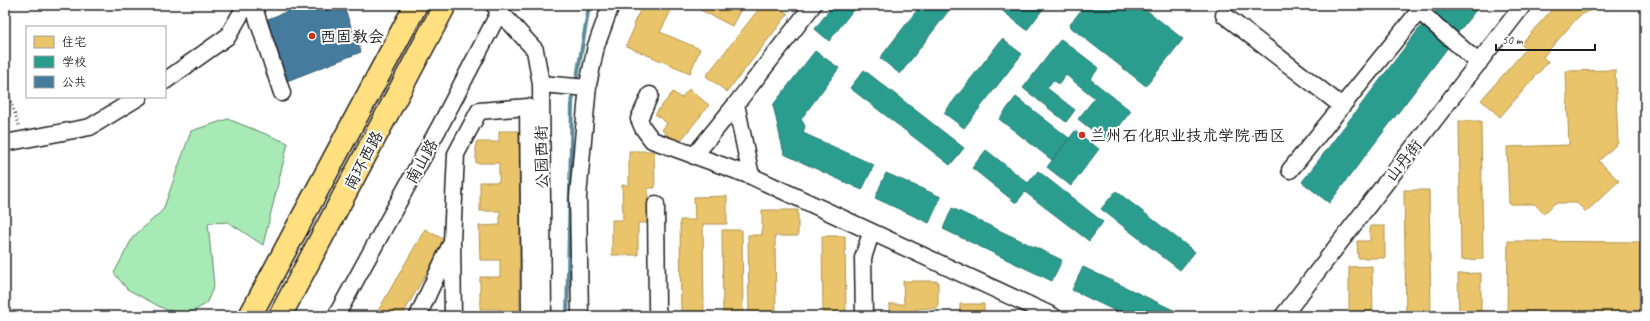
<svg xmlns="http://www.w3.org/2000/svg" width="1650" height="321" viewBox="0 0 1650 321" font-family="Caveat,'LXGW WenKai TC',sans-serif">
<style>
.green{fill:#a7eab5;stroke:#628368}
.homes{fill:#e9c46a;stroke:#ac9253}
.schools{fill:#2a9d8f;stroke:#26766c}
.public{fill:#457b9d;stroke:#395e76}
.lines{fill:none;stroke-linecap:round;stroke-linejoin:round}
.stream{stroke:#5c8996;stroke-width:4}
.minor-casing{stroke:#1c1c1c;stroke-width:19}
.highway-casing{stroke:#1c1c1c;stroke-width:25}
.path{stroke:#1c1c1c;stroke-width:2.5;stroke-dasharray:1 3;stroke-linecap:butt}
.minor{stroke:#fff;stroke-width:16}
.highway{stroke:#ffdf80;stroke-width:22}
.poi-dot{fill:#c8321e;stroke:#fff;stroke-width:1.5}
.labels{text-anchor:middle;stroke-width:4;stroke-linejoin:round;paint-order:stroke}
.poi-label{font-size:16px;fill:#1c1c1c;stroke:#fff;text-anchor:start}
.street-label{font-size:16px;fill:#1c1c1c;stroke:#fff}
</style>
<rect width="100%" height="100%" fill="#fff"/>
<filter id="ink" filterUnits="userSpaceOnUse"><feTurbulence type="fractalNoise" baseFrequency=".025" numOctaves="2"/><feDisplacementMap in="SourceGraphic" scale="8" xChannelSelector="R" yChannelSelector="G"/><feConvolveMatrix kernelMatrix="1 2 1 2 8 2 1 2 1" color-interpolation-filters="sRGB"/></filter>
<g filter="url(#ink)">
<path class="green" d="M 228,119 L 288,143 L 263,245 L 228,222 L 208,223 L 214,286 L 206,304 L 188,314 L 166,310 L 127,289 L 114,273 L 133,237 L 163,210 L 191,131 Z"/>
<path class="homes" d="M 643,5 L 674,5 L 660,32 L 700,49 L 690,73 L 626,46 L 635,26 L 633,24 Z
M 691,5 L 743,5 L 732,26 Z
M 762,5 L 776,5 L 788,14 L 727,92 L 706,76 Z
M 1556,5 L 1645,5 L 1645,7 L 1599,8 L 1586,12 L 1578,17 L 1543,57 L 1548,62 L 1500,117 L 1481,100 L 1526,49 L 1521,44 Z
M 1642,39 L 1645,39 L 1645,134 Z
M 1615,70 L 1618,143 L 1599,161 L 1619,181 L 1586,212 L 1577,203 L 1555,203 L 1544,214 L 1535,204 L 1509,204 L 1507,147 L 1569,145 L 1566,71 Z
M 689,89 L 709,105 L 678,144 L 662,130 L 667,123 L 655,114 L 673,92 L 681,98 Z
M 1459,121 L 1481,121 L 1483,259 L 1461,260 Z
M 499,131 L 519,131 L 520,316 L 500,316 L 500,309 L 480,309 L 480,277 L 500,277 L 500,260 L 480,260 L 479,226 L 500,225 L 500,211 L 480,211 L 480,182 L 499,182 L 499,163 L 476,163 L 476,142 L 499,142 Z
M 629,151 L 654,151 L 655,188 L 648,188 L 648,223 L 638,223 L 638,255 L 612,255 L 612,220 L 623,220 L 622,185 L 629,185 Z
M 1404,190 L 1429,190 L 1431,316 L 1406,316 Z
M 727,196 L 727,224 L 703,224 L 704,316 L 681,316 L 680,220 L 695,220 L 694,197 Z
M 762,210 L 798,210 L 798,236 L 775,236 L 776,316 L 749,316 L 748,235 L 762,235 Z
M 1370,226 L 1385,226 L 1385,258 L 1358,258 L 1357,241 L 1370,241 Z
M 425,229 L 445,240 L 402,316 L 375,316 Z
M 722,230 L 742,230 L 743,316 L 723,316 Z
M 822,236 L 845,236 L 846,316 L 823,316 Z
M 1508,241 L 1641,242 L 1641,316 L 1507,316 Z
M 1372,266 L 1373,316 L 1349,316 L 1349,267 Z
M 1481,273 L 1481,316 L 1459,316 L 1458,274 Z
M 903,281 L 938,281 L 938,308 L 916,309 L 916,316 L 890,316 L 890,304 L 904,304 Z
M 960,304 L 984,304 L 984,316 L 960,316 Z"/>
<path class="schools" d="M 833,5 L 857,5 L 829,41 L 815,29 Z
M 921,5 L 953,5 L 900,74 L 880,58 Z
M 995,5 L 1046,5 L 1027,30 Z
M 1085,5 L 1140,5 L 1183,39 L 1146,86 L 1069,26 Z
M 1441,5 L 1480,5 L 1456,35 L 1432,16 Z
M 1422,25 L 1449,46 L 1329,203 L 1302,182 Z
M 1002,39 L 1022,54 L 964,128 L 944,113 Z
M 1061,39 L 1099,68 L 1090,79 L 1131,111 L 1107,142 L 1078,119 L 1095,98 L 1066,75 L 1059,84 L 1053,80 L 1047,88 L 1075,110 L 1066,122 L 1023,88 Z
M 815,51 L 839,68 L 801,119 L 805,126 L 803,133 L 874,165 L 862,190 L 784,154 L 773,105 Z
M 864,70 L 964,148 L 950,165 L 850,88 Z
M 1016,97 L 1069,138 L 1052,160 L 999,119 Z
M 1075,131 L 1099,149 L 1071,186 L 1047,167 Z
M 986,150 L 1028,183 L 1038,171 L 1103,222 L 1089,241 L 1025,192 L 1016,203 L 972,168 Z
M 886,173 L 941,197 L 929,223 L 875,198 Z
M 1116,191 L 1195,252 L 1180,270 L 1101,209 Z
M 952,208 L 1062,260 L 1052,281 L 943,229 Z
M 1083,267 L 1186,316 L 1126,316 L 1072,290 Z"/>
<path class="public" d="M 303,5 L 343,5 L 361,52 L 287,81 L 263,21 Z"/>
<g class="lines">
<path class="stream" d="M 576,83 L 588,12 L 592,5
M 567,316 L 572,103 L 574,89"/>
<defs>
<path id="minor" d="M 253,5 L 282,93
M 494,5 L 535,50 L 541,84 L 543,316
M 813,5 L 736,104 L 751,176 L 1053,316
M 1419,11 L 1479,63
M 1224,15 L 1342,106
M 165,81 L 228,36 L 246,5
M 541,84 L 588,88
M 650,95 L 639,119 L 643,128 L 652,140 L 751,176
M 5,143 L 90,127 L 139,97
M 694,156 L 736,104
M 1290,170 L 1424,5
M 656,204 L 657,308 L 659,316
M 336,316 L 441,124 L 503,5
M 418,316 L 450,246
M 453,316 L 452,241 L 456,154 L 479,111 L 528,107 L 530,316
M 580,316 L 578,197 L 584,129 L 588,85 L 596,46 L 611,5
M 864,316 L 863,258 L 871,233
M 1283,316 L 1523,5"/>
<path id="highway" d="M 250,316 L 416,5
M 280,316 L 445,5"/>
</defs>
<use href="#minor" class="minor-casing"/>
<use href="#highway" class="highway-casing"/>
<path class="path" d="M 5,66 L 11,102 L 19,126"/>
<use href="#minor" class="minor"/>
<use href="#highway" class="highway"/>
</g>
</g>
<g class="poi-dot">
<circle cx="312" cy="36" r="4"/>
<circle cx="1082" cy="135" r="4"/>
</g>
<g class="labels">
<g class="poi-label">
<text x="320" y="42">西固教会</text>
<text x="1090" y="141">兰州石化职业技术学院·西区</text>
</g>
<g class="street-label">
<text transform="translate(541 157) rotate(-91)" y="6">公园西街</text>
<text transform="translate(363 160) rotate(-62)" y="6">南环西路</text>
<text transform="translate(1403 160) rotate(-52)" y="6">山丹街</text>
<text transform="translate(421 161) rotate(-61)" y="6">南山路</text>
</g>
</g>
<rect width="1650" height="321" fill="none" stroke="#fff" stroke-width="20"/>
<rect x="10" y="10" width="1630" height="301" fill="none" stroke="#1c1c1c" stroke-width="1.5" filter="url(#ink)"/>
<rect x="26" y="26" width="140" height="72" fill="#ffffff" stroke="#a4a4a4"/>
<rect x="34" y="36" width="20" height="12" fill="#e9c46a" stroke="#a4a4a4"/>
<text x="62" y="46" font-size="12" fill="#1c1c1c">住宅</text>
<rect x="34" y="56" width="20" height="12" fill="#2a9d8f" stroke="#a4a4a4"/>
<text x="62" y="66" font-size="12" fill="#1c1c1c">学校</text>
<rect x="34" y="76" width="20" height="12" fill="#457b9d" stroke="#a4a4a4"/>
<text x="62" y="86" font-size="12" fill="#1c1c1c">公共</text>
<path d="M1496 44v6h99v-6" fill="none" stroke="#1c1c1c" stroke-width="2"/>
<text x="1502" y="44" font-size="12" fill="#1c1c1c" stroke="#ffffff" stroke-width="3" paint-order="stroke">50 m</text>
</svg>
